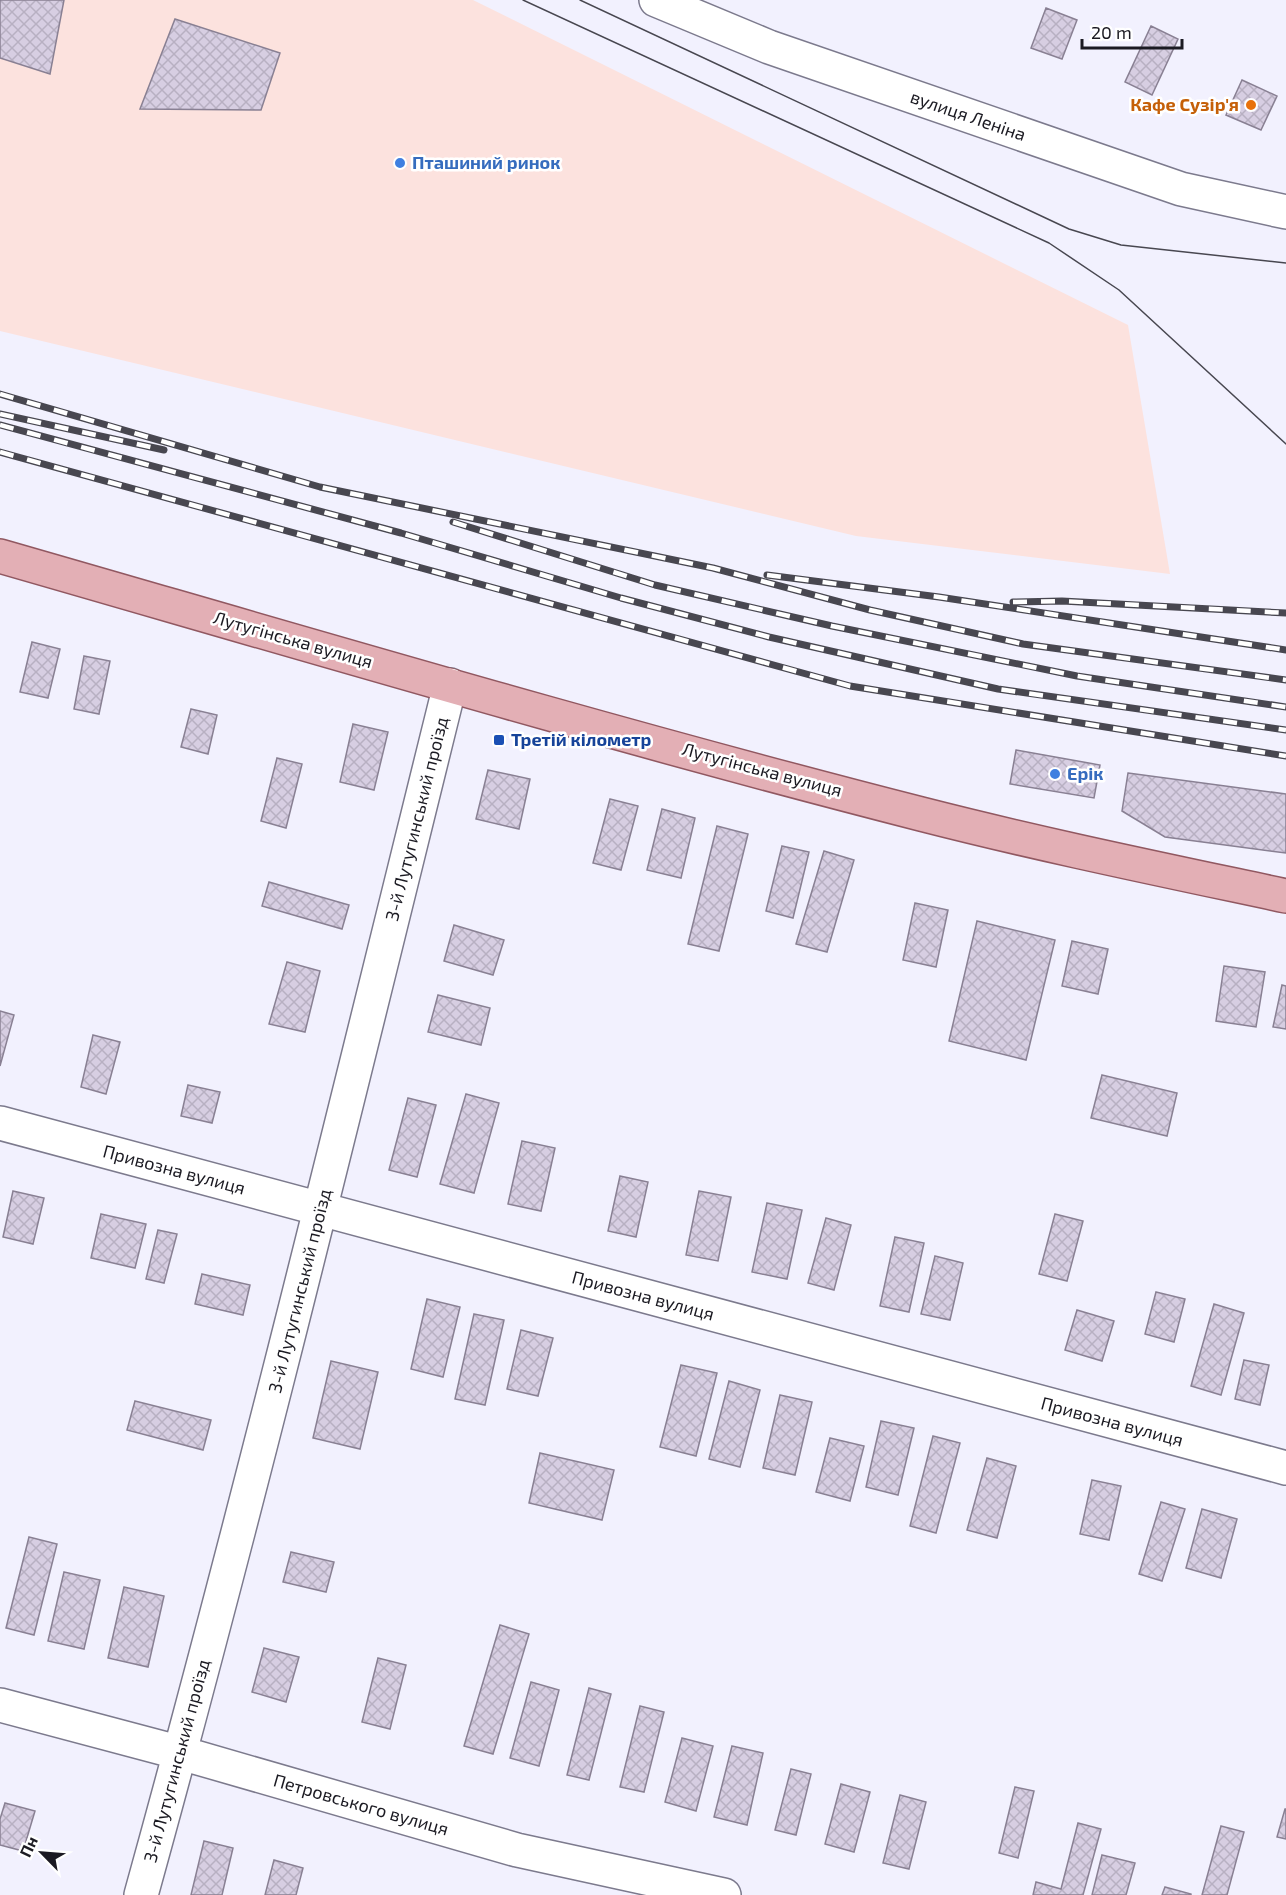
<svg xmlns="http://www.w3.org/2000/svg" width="1286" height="1895" viewBox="0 0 1286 1895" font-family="'Exo 2',sans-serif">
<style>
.commercial{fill:#fce2de}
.building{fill:url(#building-cross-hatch);stroke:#898093;stroke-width:1.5}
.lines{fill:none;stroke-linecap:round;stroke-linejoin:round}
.minor-casing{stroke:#7c7a8d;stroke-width:36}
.major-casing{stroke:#915861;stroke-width:36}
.minor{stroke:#fff;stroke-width:33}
.major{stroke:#e3afb5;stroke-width:33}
.tram{stroke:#484750;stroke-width:1.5}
.rail-casing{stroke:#484750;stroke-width:7}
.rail{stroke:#fff;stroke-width:4.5;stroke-dasharray:14;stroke-linecap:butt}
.food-dot{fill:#e8710a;stroke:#fff;stroke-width:2}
.shop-dot{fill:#3f7fe0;stroke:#fff;stroke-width:2}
.transit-dot{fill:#1a4fb4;stroke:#fff;stroke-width:2}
.labels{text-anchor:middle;stroke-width:5;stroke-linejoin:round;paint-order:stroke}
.food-label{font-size:18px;font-weight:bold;fill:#c56008;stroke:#fff;text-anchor:end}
.street-label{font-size:18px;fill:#1b1a22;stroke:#fff}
.shop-label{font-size:18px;font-weight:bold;fill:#366cbe;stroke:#fff;text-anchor:start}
.transit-label{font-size:18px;font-weight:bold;fill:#164399;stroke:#fff;text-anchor:start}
</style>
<defs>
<pattern id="building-cross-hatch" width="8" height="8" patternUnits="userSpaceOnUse" patternTransform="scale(1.5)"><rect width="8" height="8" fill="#d7cee2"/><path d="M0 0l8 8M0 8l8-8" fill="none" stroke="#b8b0c2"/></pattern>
</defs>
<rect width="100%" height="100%" fill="#f2f1fe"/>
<path class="commercial" d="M 0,0 L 473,0 L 1128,325 L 1170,574 L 856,536 L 0,331 Z"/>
<path class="building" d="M 0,0 L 64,0 L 50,74 L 0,58 Z
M 1046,8 L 1077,20 L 1062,59 L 1031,48 Z
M 175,19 L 280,53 L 261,110 L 140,109 Z
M 1151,26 L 1178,39 L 1152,95 L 1125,82 Z
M 1242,80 L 1277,96 L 1261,130 L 1226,115 Z
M 32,642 L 60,649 L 48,698 L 20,692 Z
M 84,656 L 110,661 L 99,714 L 74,709 Z
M 191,709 L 217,715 L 208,754 L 181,747 Z
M 353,724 L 388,732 L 374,790 L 340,782 Z
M 1016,750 L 1100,765 L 1094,798 L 1010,784 Z
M 277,758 L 302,764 L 286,828 L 261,821 Z
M 488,770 L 530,779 L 519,829 L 476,819 Z
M 1128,773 L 1286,794 L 1286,853 L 1165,837 L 1122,811 Z
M 610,799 L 638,806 L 621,870 L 593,863 Z
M 662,809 L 695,818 L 681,878 L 647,870 Z
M 717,826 L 748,834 L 719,951 L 688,944 Z
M 782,846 L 809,852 L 793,918 L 766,911 Z
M 824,851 L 854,860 L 827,952 L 796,944 Z
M 269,882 L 349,905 L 342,929 L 262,906 Z
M 915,903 L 948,910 L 936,967 L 903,960 Z
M 977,921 L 1055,940 L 1026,1060 L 949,1041 Z
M 454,925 L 504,940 L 493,975 L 444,961 Z
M 1072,941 L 1108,949 L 1098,994 L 1062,986 Z
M 287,962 L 320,971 L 305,1032 L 269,1024 Z
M 1224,966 L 1265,972 L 1256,1027 L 1216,1021 Z
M 1282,985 L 1286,986 L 1286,1029 L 1273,1027 Z
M 438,995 L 490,1008 L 481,1045 L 428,1032 Z
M 0,1011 L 14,1015 L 0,1066 Z
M 93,1035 L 120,1042 L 106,1094 L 81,1087 Z
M 1102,1075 L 1177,1093 L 1167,1136 L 1091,1118 Z
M 188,1085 L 220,1092 L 212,1123 L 181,1116 Z
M 466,1094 L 499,1103 L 474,1193 L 440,1184 Z
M 408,1098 L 436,1105 L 417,1177 L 389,1170 Z
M 522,1141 L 555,1148 L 541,1211 L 508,1204 Z
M 620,1176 L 648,1182 L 636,1237 L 608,1231 Z
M 13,1191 L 44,1198 L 33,1244 L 3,1237 Z
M 699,1191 L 731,1197 L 718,1261 L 686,1255 Z
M 767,1203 L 802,1210 L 787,1279 L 752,1272 Z
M 101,1214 L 146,1224 L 135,1268 L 91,1258 Z
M 1055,1214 L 1083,1221 L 1067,1281 L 1039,1274 Z
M 826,1218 L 851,1225 L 834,1290 L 808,1283 Z
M 158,1230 L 177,1234 L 164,1283 L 146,1279 Z
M 895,1237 L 924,1243 L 909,1312 L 880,1306 Z
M 935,1256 L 963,1263 L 950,1320 L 921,1314 Z
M 202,1274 L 250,1285 L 243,1315 L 195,1304 Z
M 1156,1292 L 1185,1299 L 1174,1342 L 1145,1334 Z
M 427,1299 L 460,1307 L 443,1377 L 411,1369 Z
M 1214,1304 L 1244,1313 L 1221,1395 L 1191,1386 Z
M 1077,1310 L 1114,1321 L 1102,1361 L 1065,1350 Z
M 474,1314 L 504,1320 L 485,1405 L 455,1399 Z
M 521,1330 L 553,1338 L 538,1396 L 507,1389 Z
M 1244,1360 L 1269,1365 L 1260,1405 L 1235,1399 Z
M 331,1361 L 378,1372 L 360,1449 L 313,1438 Z
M 681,1365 L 717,1373 L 696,1456 L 660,1447 Z
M 729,1381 L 760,1390 L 740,1467 L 709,1459 Z
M 780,1395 L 812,1402 L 795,1475 L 763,1468 Z
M 135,1401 L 211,1420 L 203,1450 L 127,1430 Z
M 881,1421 L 914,1428 L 898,1495 L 866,1487 Z
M 933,1436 L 960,1443 L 936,1533 L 910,1526 Z
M 830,1438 L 864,1446 L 850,1501 L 816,1492 Z
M 540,1453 L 614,1470 L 602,1520 L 529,1503 Z
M 987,1458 L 1016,1466 L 997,1538 L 967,1530 Z
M 1092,1480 L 1121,1486 L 1109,1540 L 1080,1534 Z
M 1161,1502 L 1185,1509 L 1162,1581 L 1139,1574 Z
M 1202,1509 L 1237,1519 L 1221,1578 L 1186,1568 Z
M 29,1537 L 57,1544 L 34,1635 L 6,1628 Z
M 291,1552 L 334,1562 L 326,1592 L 283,1582 Z
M 64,1572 L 100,1580 L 84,1649 L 48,1641 Z
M 124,1587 L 164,1596 L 148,1667 L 108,1658 Z
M 500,1625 L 529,1634 L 493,1754 L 464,1746 Z
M 264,1648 L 299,1657 L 286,1702 L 252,1692 Z
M 378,1658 L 406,1665 L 390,1729 L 362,1722 Z
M 531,1682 L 559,1690 L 539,1766 L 510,1758 Z
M 589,1688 L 611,1694 L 589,1780 L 567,1775 Z
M 640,1706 L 664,1712 L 644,1792 L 620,1787 Z
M 682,1738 L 713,1746 L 696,1811 L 665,1802 Z
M 732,1746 L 763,1753 L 747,1825 L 714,1817 Z
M 791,1769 L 811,1774 L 796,1835 L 775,1830 Z
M 841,1784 L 870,1792 L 854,1852 L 825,1844 Z
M 1015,1787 L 1034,1791 L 1018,1858 L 999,1853 Z
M 900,1795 L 926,1802 L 909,1869 L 883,1863 Z
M 5,1803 L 35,1811 L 23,1851 L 0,1845 L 0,1819 Z
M 1285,1809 L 1286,1809 L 1286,1839 L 1277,1837 Z
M 1078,1823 L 1101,1829 L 1083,1895 L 1033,1895 L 1036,1882 L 1061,1889 Z
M 1221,1826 L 1244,1832 L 1227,1895 L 1202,1895 Z
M 204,1841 L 233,1848 L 222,1895 L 191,1895 Z
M 1102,1855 L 1135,1863 L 1126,1895 L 1092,1895 Z
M 274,1860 L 303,1868 L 296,1895 L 265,1895 Z
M 1165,1887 L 1191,1894 L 1191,1895 L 1162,1895 Z"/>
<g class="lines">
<defs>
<path id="minor" d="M 656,0 L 769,47 L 1181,189 L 1286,212
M 0,1123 L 1286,1468
M 0,1705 L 181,1753 L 517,1850 L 724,1895
M 141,1895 C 252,1494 350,1089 450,685"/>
<path id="major" d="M 0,556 C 306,644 612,735 921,814 C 1042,845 1164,870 1286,896"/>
</defs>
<use href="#minor" class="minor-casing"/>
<use href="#major" class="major-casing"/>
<use href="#minor" class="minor"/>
<use href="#major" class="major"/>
<path class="tram" d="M 523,0 L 1049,243 L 1119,290 L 1286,444
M 580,0 L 1069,229 L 1121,245 L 1286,263"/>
<defs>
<path id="rail" d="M 0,394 L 320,487 L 713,568 L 870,610 L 1023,644 L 1286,680
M 0,414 L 164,450
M 0,425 L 401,533 L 621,598 L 769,637 L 998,689 L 1286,730
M 0,452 L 850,686 L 1286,756
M 453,522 L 655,585 L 832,626 L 1077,676 L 1286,707
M 767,575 L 939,597 L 1286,650
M 1013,602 L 1062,601 L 1286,613"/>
</defs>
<use href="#rail" class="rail-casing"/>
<use href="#rail" class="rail"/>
</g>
<circle class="food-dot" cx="1251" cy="105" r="6"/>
<g class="shop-dot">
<circle cx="400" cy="163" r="6"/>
<circle cx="1055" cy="774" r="6"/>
</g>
<rect class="transit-dot" x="493" y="734" width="12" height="12" rx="3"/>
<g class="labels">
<g class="food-label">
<text x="1239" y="111">Кафе Сузір'я</text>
</g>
<g class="street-label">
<text transform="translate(968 116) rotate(19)" y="6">вулиця Леніна</text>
<text transform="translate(293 640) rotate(16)" y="6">Лутугінська вулиця</text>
<text transform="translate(762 770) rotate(15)" y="6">Лутугінська вулиця</text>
<text transform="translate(417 819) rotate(-76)" y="6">3-й Лутугинський проїзд</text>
<text transform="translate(174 1170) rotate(15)" y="6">Привозна вулиця</text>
<text transform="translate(300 1291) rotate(-76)" y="6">3-й Лутугинський проїзд</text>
<text transform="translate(643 1296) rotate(15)" y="6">Привозна вулиця</text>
<text transform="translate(1112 1422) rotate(15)" y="6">Привозна вулиця</text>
<text transform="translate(177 1761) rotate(-75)" y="6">3-й Лутугинський проїзд</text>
<text transform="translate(361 1805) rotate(16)" y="6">Петровського вулиця</text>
</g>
<g class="shop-label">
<text x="412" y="169">Пташиний ринок</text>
<text x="1067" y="780">Ерік</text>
</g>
<g class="transit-label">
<text x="511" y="746">Третій кілометр</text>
</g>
</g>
<g transform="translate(42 1853) rotate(295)" stroke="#ffffff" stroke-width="4.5" paint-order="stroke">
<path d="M0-4.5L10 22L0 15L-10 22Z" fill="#1b1a22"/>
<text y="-9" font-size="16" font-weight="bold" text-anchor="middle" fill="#1b1a22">Пн</text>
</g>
<path d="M1082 39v9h100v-9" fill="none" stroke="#1b1a22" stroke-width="3"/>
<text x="1091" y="39" font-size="18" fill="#1b1a22" stroke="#ffffff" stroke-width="4.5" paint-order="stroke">20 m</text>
</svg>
